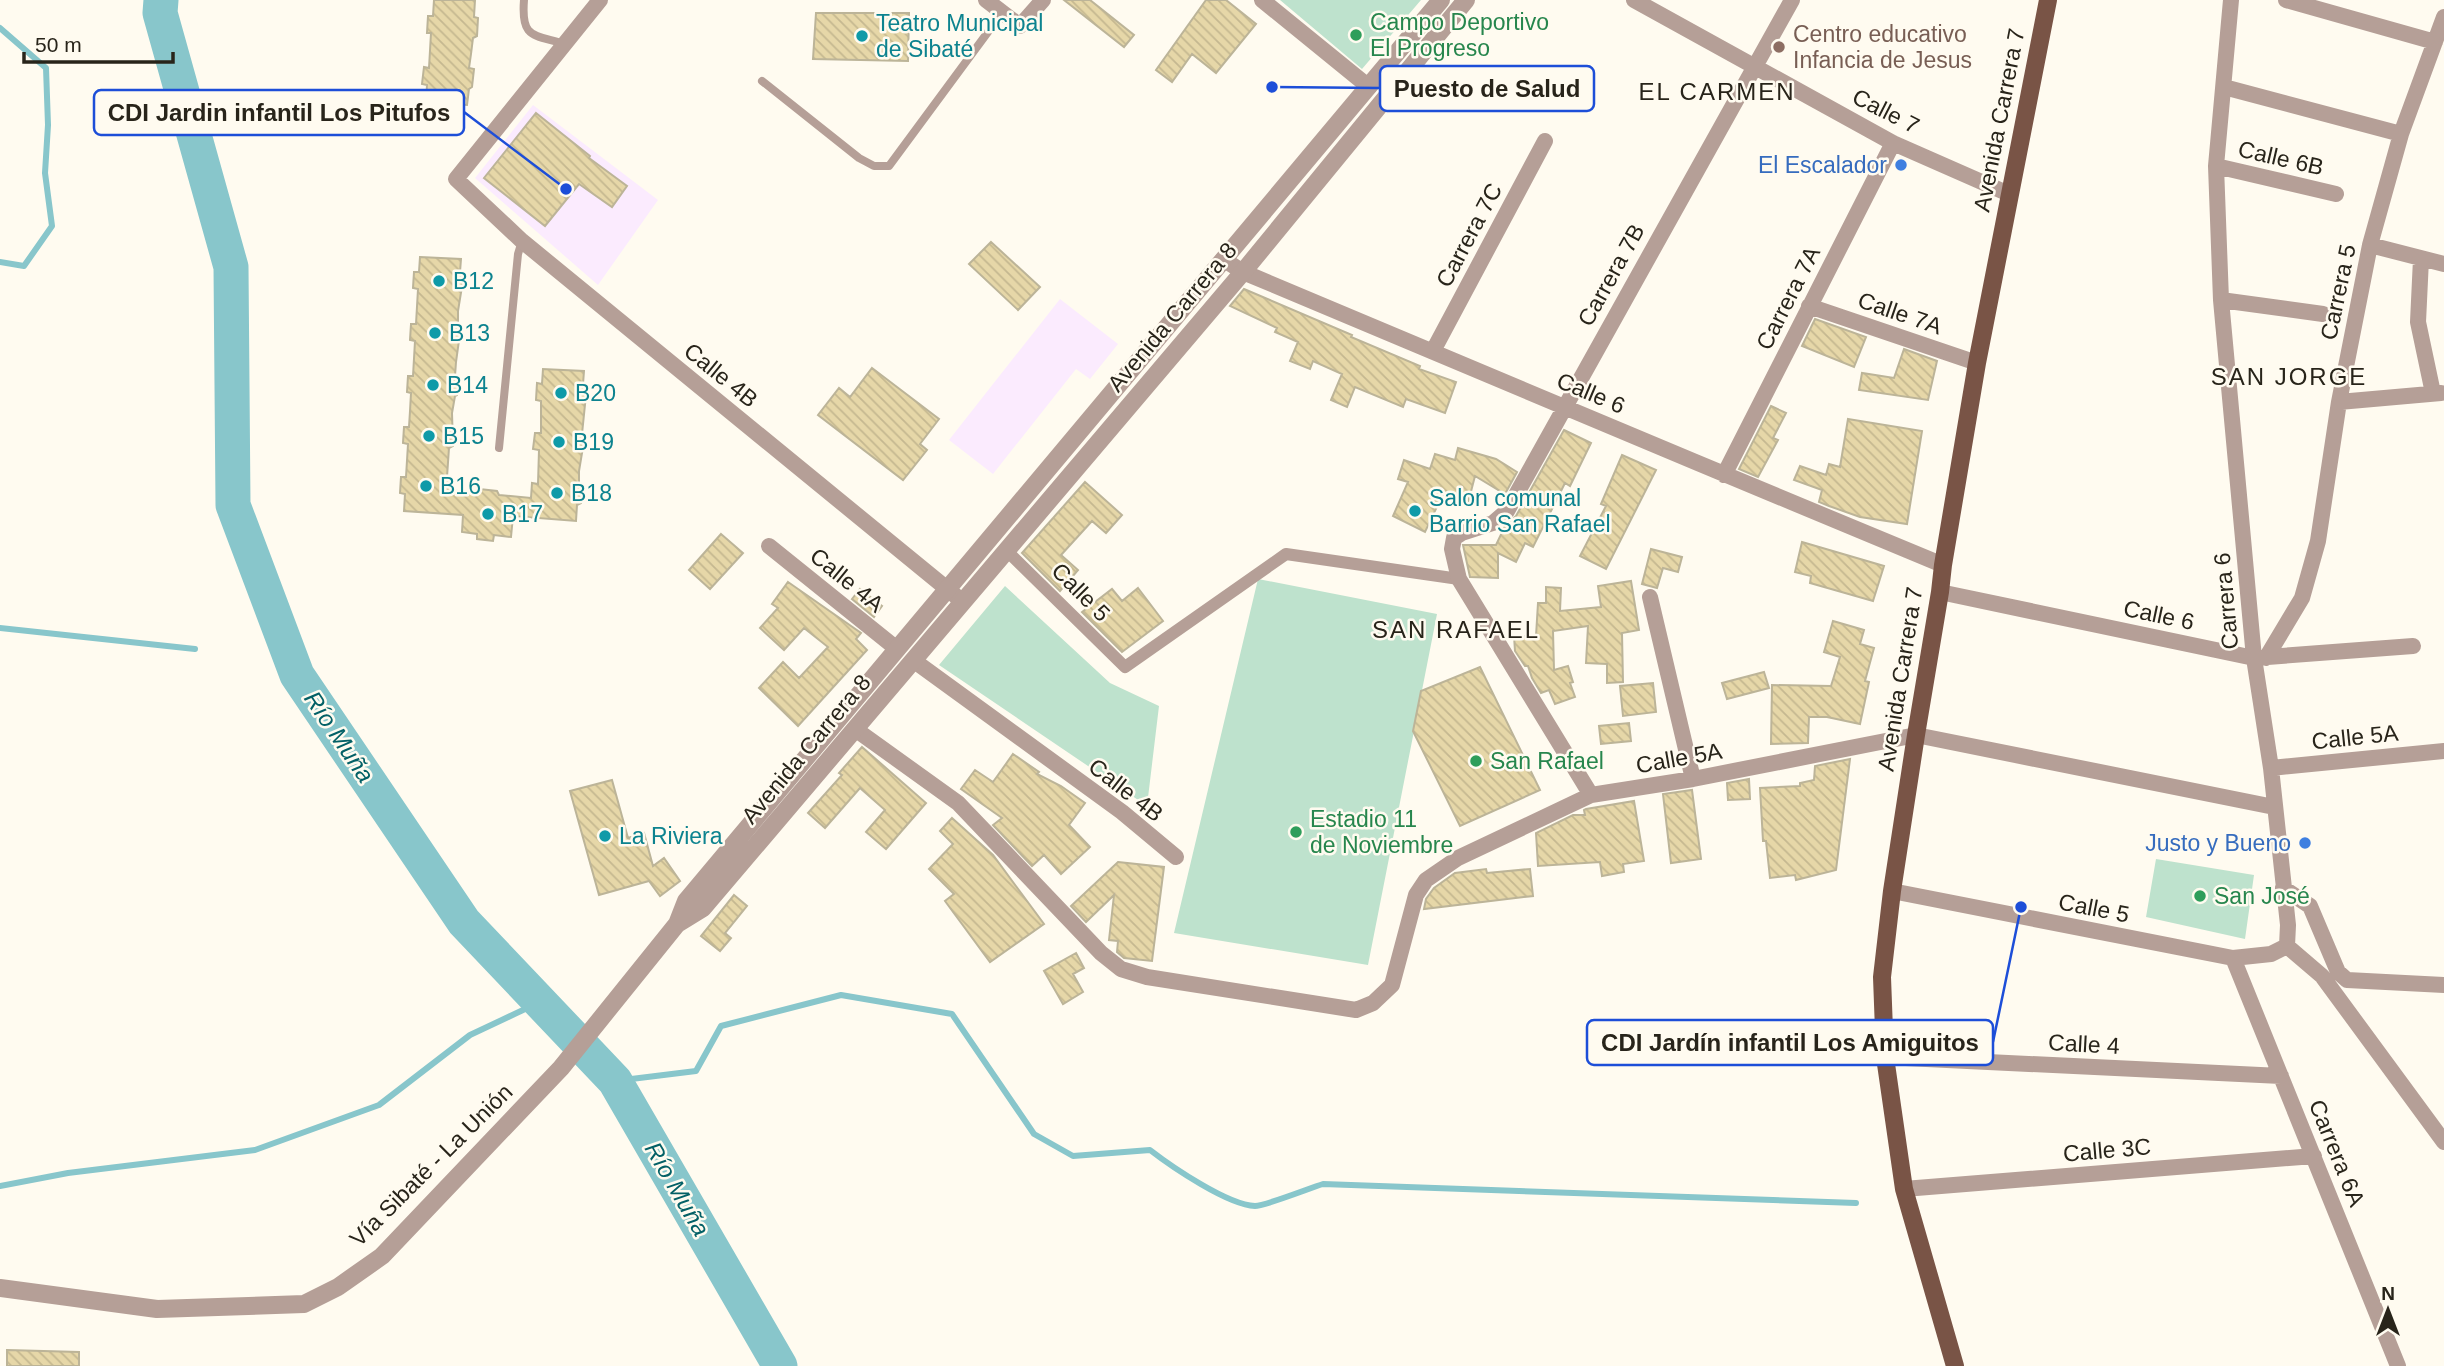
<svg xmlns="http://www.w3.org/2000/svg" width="2444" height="1366" viewBox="0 0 2444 1366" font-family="Helvetica,sans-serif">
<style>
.education{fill:#fbebfe}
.green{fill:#bee2cd}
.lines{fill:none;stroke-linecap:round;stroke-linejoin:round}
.stream{stroke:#88c6cb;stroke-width:6}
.river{stroke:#88c6cb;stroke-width:35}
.building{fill:url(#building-back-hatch);stroke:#bcb498;stroke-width:2}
.service{stroke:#b59f97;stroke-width:8}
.pedestrian{stroke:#b59f97;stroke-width:12}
.minor{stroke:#b59f97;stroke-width:16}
.tertiary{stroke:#b59f97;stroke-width:18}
.primary{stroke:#795446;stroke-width:18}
.leisure-dot{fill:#2e9e5b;stroke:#fffbf0;stroke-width:2.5}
.culture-dot{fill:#0f9aa8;stroke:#fffbf0;stroke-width:2.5}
.education-dot{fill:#8d6e63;stroke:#fffbf0;stroke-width:2.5}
.shop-dot{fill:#3f7fe0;stroke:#fffbf0;stroke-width:2.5}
.labels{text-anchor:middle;stroke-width:5;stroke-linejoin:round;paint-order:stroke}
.leisure-label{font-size:23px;fill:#27864d;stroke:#fffbf0;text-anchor:start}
.culture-label{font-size:23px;fill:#0d838f;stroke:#fffbf0;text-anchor:start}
.education-label{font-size:23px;fill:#785e54;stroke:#fffbf0;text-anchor:start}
.street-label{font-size:23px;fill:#28241a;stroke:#fffbf0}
.shop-label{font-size:23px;fill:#366cbe;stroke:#fffbf0;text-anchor:end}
.neighbourhood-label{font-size:24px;letter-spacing:2px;fill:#28241a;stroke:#fffbf0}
.water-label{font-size:24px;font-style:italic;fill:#036066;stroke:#fffbf0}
.leader{fill:none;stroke:#1d4ed8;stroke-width:2.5}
.callout-dot{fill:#1d4ed8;stroke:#fffbf0;stroke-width:2.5}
.callout{fill:#fffbf0;stroke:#1d4ed8;stroke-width:2.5}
.callout-label{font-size:24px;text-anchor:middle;font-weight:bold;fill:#28241a}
</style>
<defs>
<pattern id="building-back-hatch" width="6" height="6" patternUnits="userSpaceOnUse" patternTransform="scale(1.75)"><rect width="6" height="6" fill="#e6d7a8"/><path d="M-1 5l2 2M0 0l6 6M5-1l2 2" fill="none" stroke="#c5b890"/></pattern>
</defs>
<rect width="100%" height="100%" fill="#fffbf0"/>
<path class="education" d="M 533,105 L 658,200 L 598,285 L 475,178 Z
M 1060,299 L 1118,344 L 1090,379 L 1076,369 L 993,474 L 949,440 Z"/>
<path class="green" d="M 1280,0 L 1421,0 L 1362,69 Z
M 1258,579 L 1437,614 L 1368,965 L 1174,933 Z
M 1005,586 L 1110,683 L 1159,706 L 1147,806 L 939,665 Z
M 2156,859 L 2254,875 L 2245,939 L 2146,917 Z"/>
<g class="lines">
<path class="stream" d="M 0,28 L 46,68 L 48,125 L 45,173 L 52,226 L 24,266 L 0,262
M 0,628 L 195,649
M 615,1081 L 696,1071 L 721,1026 L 841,995 L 952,1014 L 1034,1134 L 1073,1156 L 1150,1150 C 1172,1167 1228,1205 1255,1206 C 1265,1206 1310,1188 1323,1184 L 1856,1203
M 0,1186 L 68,1173 L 255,1150 L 379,1105 L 470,1035 L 540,1002"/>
<path class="river" d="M 161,0 L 160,13 L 231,267 L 233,505 L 297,675 L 464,922 L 615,1081 L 780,1366"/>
</g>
<path class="building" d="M 434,0 L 475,0 L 474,17 L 478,18 L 477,36 L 473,38 L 471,54 L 469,68 L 474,69 L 472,87 L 469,89 L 467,105 L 426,102 L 427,85 L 422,84 L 424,67 L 429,68 L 431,33 L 427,33 L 428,16 L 433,16 Z
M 1064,0 L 1090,0 L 1134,35 L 1124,47 Z
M 1206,0 L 1226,0 L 1256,24 L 1216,73 L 1192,54 L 1172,82 L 1156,70 Z
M 816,13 L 909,13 L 908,61 L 813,59 Z
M 536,113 L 590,156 L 589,158 L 627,186 L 612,207 L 579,184 L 545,226 L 484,178 Z
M 991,242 L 1040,287 L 1018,310 L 969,264 Z
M 420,257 L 461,259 L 460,272 L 464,274 L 458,311 L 458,325 L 461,326 L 456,362 L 455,376 L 458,377 L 457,395 L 455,396 L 452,413 L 453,446 L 449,448 L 447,477 L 451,478 L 451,490 L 478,494 L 480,489 L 497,491 L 499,495 L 531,498 L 532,483 L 538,484 L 539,450 L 533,449 L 535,433 L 541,433 L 541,401 L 536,400 L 537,383 L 542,384 L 543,369 L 584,371 L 583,384 L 587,385 L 582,434 L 585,435 L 579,471 L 579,484 L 582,485 L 581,503 L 577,505 L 576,521 L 513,516 L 511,537 L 494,535 L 493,541 L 477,539 L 477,534 L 462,532 L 463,515 L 404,511 L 405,494 L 400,493 L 401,477 L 406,477 L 408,444 L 403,443 L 404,427 L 409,427 L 410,411 L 411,393 L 407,392 L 408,376 L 413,376 L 415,341 L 410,340 L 411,324 L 416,324 L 418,289 L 413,288 L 414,272 L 419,272 Z
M 1244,289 L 1352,335 L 1351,337 L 1420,366 L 1419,369 L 1456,382 L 1445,413 L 1406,399 L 1403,407 L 1355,387 L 1347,407 L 1331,400 L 1342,374 L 1313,361 L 1310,369 L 1290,361 L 1298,342 L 1275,332 L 1277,328 L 1230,306 Z
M 1815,319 L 1866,337 L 1854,367 L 1802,346 Z
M 1904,349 L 1937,361 L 1928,400 L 1859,390 L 1862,373 L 1894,378 Z
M 872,368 L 939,419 L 920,444 L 927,450 L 903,480 L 818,415 L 839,388 L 850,397 Z
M 1771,406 L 1786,413 L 1773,438 L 1778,440 L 1758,477 L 1739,469 Z
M 1848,419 L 1922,431 L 1907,524 L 1860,517 L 1829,506 L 1819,502 L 1822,490 L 1794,480 L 1800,466 L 1826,475 L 1829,464 L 1840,467 Z
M 1564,430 L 1591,443 L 1570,486 L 1565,483 L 1533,547 L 1525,543 L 1516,562 L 1498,553 L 1498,578 L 1470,577 L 1463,545 L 1496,545 L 1505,526 L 1516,516 Z
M 1458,448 L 1496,459 L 1517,472 L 1505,494 L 1475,476 L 1468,503 L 1442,496 L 1425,532 L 1393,516 L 1408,482 L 1398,479 L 1404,460 L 1430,469 L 1435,454 L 1455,460 Z
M 1622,455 L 1656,470 L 1606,569 L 1580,556 L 1606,506 L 1601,504 Z
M 1085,482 L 1122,515 L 1106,533 L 1092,521 L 1061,555 L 1078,570 L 1060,591 L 1022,553 Z
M 721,534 L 743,553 L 710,589 L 689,570 Z
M 1802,542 L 1884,566 L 1873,601 L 1810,583 L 1811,576 L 1795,572 Z
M 1651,549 L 1682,557 L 1678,572 L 1663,568 L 1657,588 L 1642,584 Z
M 1631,581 L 1639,630 L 1622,633 L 1623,682 L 1607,683 L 1607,664 L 1586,663 L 1588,626 L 1553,631 L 1554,670 L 1568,666 L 1573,682 L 1570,683 L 1575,697 L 1555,704 L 1549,690 L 1541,693 L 1532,678 L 1528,666 L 1525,666 L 1515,651 L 1514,636 L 1536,636 L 1538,603 L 1546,603 L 1546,587 L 1561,588 L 1560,611 L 1601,607 L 1598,586 Z
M 788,582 L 861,633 L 856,639 L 867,650 L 798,726 L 759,688 L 783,662 L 799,678 L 828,647 L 804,628 L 784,650 L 760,628 L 778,608 L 772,604 Z
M 1138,588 L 1163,621 L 1122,652 L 1082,612 L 1112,589 L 1122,601 Z
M 860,589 L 882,606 L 874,617 L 852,599 Z
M 1833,621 L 1864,630 L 1860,644 L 1874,648 L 1865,681 L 1869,682 L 1860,724 L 1827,717 L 1809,717 L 1808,743 L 1771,744 L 1772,685 L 1831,686 L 1840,657 L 1824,652 Z
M 1480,667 L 1540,790 L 1460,826 L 1413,731 L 1421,691 Z
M 1764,672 L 1769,688 L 1727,699 L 1722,683 Z
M 1653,683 L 1656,712 L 1623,716 L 1620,686 Z
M 1629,723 L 1631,741 L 1601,744 L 1599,726 Z
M 862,747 L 926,803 L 886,849 L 866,832 L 885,810 L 860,788 L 825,828 L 808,813 L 842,775 L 839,773 Z
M 1013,754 L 1039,772 L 1037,774 L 1061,786 L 1085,803 L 1069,825 L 1090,847 L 1061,874 L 1044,855 L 1032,866 L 993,825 L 1002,818 L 961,789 L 975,770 L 993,782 Z
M 1850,759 L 1836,870 L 1796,880 L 1795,875 L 1770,878 L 1766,841 L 1763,841 L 1760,788 L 1800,786 L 1800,783 L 1814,780 L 1815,766 Z
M 1749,779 L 1750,799 L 1728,800 L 1727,783 Z
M 612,780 L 628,838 L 644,833 L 653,866 L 664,858 L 680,881 L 660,896 L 649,881 L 599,895 L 570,791 Z
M 1692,790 L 1701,859 L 1671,863 L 1663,794 Z
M 1634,801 L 1644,861 L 1623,864 L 1624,872 L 1602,876 L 1600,862 L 1538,866 L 1536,833 L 1573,815 L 1585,815 L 1584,810 L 1586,809 Z
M 952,818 L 993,855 L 1044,924 L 990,962 L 945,901 L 954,894 L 929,869 L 953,844 L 940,831 Z
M 1118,862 L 1164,867 L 1152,961 L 1124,958 L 1117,952 L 1118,941 L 1109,940 L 1114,895 L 1086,922 L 1071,906 Z
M 1486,869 L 1487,873 L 1530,869 L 1533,896 L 1424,909 L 1426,899 L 1434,888 L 1455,873 Z
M 734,895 L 747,906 L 725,933 L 731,938 L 720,951 L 701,936 Z
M 1076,953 L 1084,968 L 1073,974 L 1083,992 L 1063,1004 L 1044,971 Z
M 7,1350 L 79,1352 L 79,1366 L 7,1366 Z"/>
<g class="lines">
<path class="service" d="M 524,0 C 521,38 532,34 564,44
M 762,81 L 859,158 L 874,166 L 889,166 L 1002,13
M 499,448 L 518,254 L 522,241"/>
<path class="pedestrian" d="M 1006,550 L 1125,667 L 1286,554 L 1459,579"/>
<path class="minor" d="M 600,0 L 456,179 L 522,241 L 957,597
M 986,0 L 1020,26 L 1043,0
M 1262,0 L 1369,87
M 1634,0 L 1893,143 L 2009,194
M 2231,0 L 2216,166 L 2221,300 L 2254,658 L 2271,768 L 2288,925 L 2287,946
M 2286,0 L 2435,42
M 2224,87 L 2401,134
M 2216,166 L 2336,194
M 2370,245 L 2444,264
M 1223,259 L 1243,272 C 1476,369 1709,469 1943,565
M 2421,259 L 2418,322 L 2433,393
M 2221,300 L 2323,314
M 1809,306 L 1977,363
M 1433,351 L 1545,141
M 2339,402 L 2441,393
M 1724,475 L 1893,143
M 769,546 L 897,649
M 1940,592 L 2254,658 L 2413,646
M 1650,597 L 1693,779
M 2266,658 L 2302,598 L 2318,541 L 2339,402 L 2370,245 L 2401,134 L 2444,17
M 913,660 L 1122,812 L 1176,857
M 855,729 L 958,803 L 1101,953 L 1121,969 L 1147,977 L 1356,1010 L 1373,1003 L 1392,985 L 1416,895 L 1426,880 L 1458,858 L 1591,795 L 1693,779 L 1916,735 L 2274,807
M 2271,768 L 2444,751
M 1591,795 L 1459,579 L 1452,549 L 1454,538 L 1462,533 L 1493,523 L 1507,511 L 1792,0
M 2283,888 L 2310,906 L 2338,972 L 2347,980 L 2444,985
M 1892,891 L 2233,958 L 2271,954 L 2287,946
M 2287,946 L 2322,976 L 2444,1142
M 2233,958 L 2398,1366
M 1885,1057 L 2281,1076
M 1904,1189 L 2314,1156"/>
<path class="tertiary" d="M 677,924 L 703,908 L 1243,272 L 1466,0
M 0,1288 L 157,1309 L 304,1304 L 338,1287 L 382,1256 L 561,1068 L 677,924 L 686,901 L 1441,0"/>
<path class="primary" d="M 1955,1366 L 1904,1189 L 1885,1057 L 1882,977 L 1892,891 L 1916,735 L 1940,592 L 1943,565 L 1977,363 L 2048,0"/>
</g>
<g class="leisure-dot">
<circle cx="1356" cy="35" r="7"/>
<circle cx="1476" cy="761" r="7"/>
<circle cx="1296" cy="832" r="7"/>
<circle cx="2200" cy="896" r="7"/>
</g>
<g class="culture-dot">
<circle cx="862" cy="36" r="7"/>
<circle cx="439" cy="281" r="7"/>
<circle cx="435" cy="333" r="7"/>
<circle cx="433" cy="385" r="7"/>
<circle cx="561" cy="393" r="7"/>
<circle cx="429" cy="436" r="7"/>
<circle cx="559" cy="442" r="7"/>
<circle cx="426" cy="486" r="7"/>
<circle cx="557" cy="493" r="7"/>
<circle cx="1415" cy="511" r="7"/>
<circle cx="488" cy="514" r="7"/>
<circle cx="605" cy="836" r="7"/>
</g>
<circle class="education-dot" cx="1779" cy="47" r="7"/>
<g class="shop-dot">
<circle cx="1901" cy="165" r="7"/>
<circle cx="2305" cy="843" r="7"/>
</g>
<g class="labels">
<g class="leisure-label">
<text x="1370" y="30">Campo Deportivo<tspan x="1370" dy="26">El Progreso</tspan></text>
<text x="1490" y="769">San Rafael</text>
<text x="1310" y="827">Estadio 11<tspan x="1310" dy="26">de Noviembre</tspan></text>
<text x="2214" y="904">San José</text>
</g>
<g class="culture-label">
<text x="876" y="31">Teatro Municipal<tspan x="876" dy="26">de Sibaté</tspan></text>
<text x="453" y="289">B12</text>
<text x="449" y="341">B13</text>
<text x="447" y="393">B14</text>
<text x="575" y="401">B20</text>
<text x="443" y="444">B15</text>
<text x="573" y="450">B19</text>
<text x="440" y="494">B16</text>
<text x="571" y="501">B18</text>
<text x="1429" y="506">Salon comunal<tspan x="1429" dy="26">Barrio San Rafael</tspan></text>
<text x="502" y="522">B17</text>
<text x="619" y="844">La Riviera</text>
</g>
<g class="education-label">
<text x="1793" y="42">Centro educativo<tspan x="1793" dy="26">Infancia de Jesus</tspan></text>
</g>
<g class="street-label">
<text transform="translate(1886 111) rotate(27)" y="8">Calle 7</text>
<text transform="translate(1999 120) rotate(-79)" y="8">Avenida Carrera 7</text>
<text transform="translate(2281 158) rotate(13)" y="8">Calle 6B</text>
<text transform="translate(1469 235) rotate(-62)" y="8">Carrera 7C</text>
<text transform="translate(1611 275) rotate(-61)" y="8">Carrera 7B</text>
<text transform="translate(2338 292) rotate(-78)" y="8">Carrera 5</text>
<text transform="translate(1788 298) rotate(-63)" y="8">Carrera 7A</text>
<text transform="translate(1900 313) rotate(19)" y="8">Calle 7A</text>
<text transform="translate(1172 317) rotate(-50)" y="8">Avenida Carrera 8</text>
<text transform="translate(721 375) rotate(39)" y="8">Calle 4B</text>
<text transform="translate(1591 393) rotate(23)" y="8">Calle 6</text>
<text transform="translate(847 580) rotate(39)" y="8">Calle 4A</text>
<text transform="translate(1081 592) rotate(45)" y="8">Calle 5</text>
<text transform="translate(2226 601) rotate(-95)" y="8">Carrera 6</text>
<text transform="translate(2159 615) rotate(12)" y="8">Calle 6</text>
<text transform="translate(1900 679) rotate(-81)" y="8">Avenida Carrera 7</text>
<text transform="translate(2355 737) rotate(-6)" y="8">Calle 5A</text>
<text transform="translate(806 749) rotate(-50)" y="8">Avenida Carrera 8</text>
<text transform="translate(1679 758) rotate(-10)" y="8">Calle 5A</text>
<text transform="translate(1126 790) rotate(38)" y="8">Calle 4B</text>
<text transform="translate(2094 908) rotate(11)" y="8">Calle 5</text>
<text transform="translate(2084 1044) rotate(3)" y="8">Calle 4</text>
<text transform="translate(2107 1150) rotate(-5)" y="8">Calle 3C</text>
<text transform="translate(2337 1153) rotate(68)" y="8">Carrera 6A</text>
<text transform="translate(431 1165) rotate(-45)" y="8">Vía Sibaté - La Unión</text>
</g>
<g class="shop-label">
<text x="1887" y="173">El Escalador</text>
<text x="2291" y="851">Justo y Bueno</text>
</g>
<g class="neighbourhood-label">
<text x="1717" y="100">EL CARMEN</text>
<text x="2289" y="385">SAN JORGE</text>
<text x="1456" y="638">SAN RAFAEL</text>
</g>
<g class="water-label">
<text transform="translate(339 737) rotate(56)" y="8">Río Muña</text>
<text transform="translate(677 1189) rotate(60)" y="8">Río Muña</text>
</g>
</g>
<path class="leader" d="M1272 87L1380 88M566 189L464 112M2021 907L1993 1042"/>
<g class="callout-dot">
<circle cx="1272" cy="87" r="7"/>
<circle cx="566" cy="189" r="7"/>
<circle cx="2021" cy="907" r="7"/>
</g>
<g class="callout">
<rect x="1380" y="66" width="214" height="45" rx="7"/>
<rect x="94" y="90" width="370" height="45" rx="7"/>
<rect x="1587" y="1020" width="406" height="45" rx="7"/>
</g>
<g class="callout-label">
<text x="1487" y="97">Puesto de Salud</text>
<text x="279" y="121">CDI Jardin infantil Los Pitufos</text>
<text x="1790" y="1051">CDI Jardín infantil Los Amiguitos</text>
</g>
<g transform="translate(2388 1310)" stroke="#fffbf0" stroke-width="5" paint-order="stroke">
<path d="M0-5L12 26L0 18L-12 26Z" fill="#28241a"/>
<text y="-10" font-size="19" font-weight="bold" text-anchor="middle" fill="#28241a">N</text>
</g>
<path d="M24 52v10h149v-10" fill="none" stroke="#28241a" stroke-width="3.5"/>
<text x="35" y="52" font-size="21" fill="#28241a" stroke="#fffbf0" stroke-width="5" paint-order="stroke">50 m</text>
</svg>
